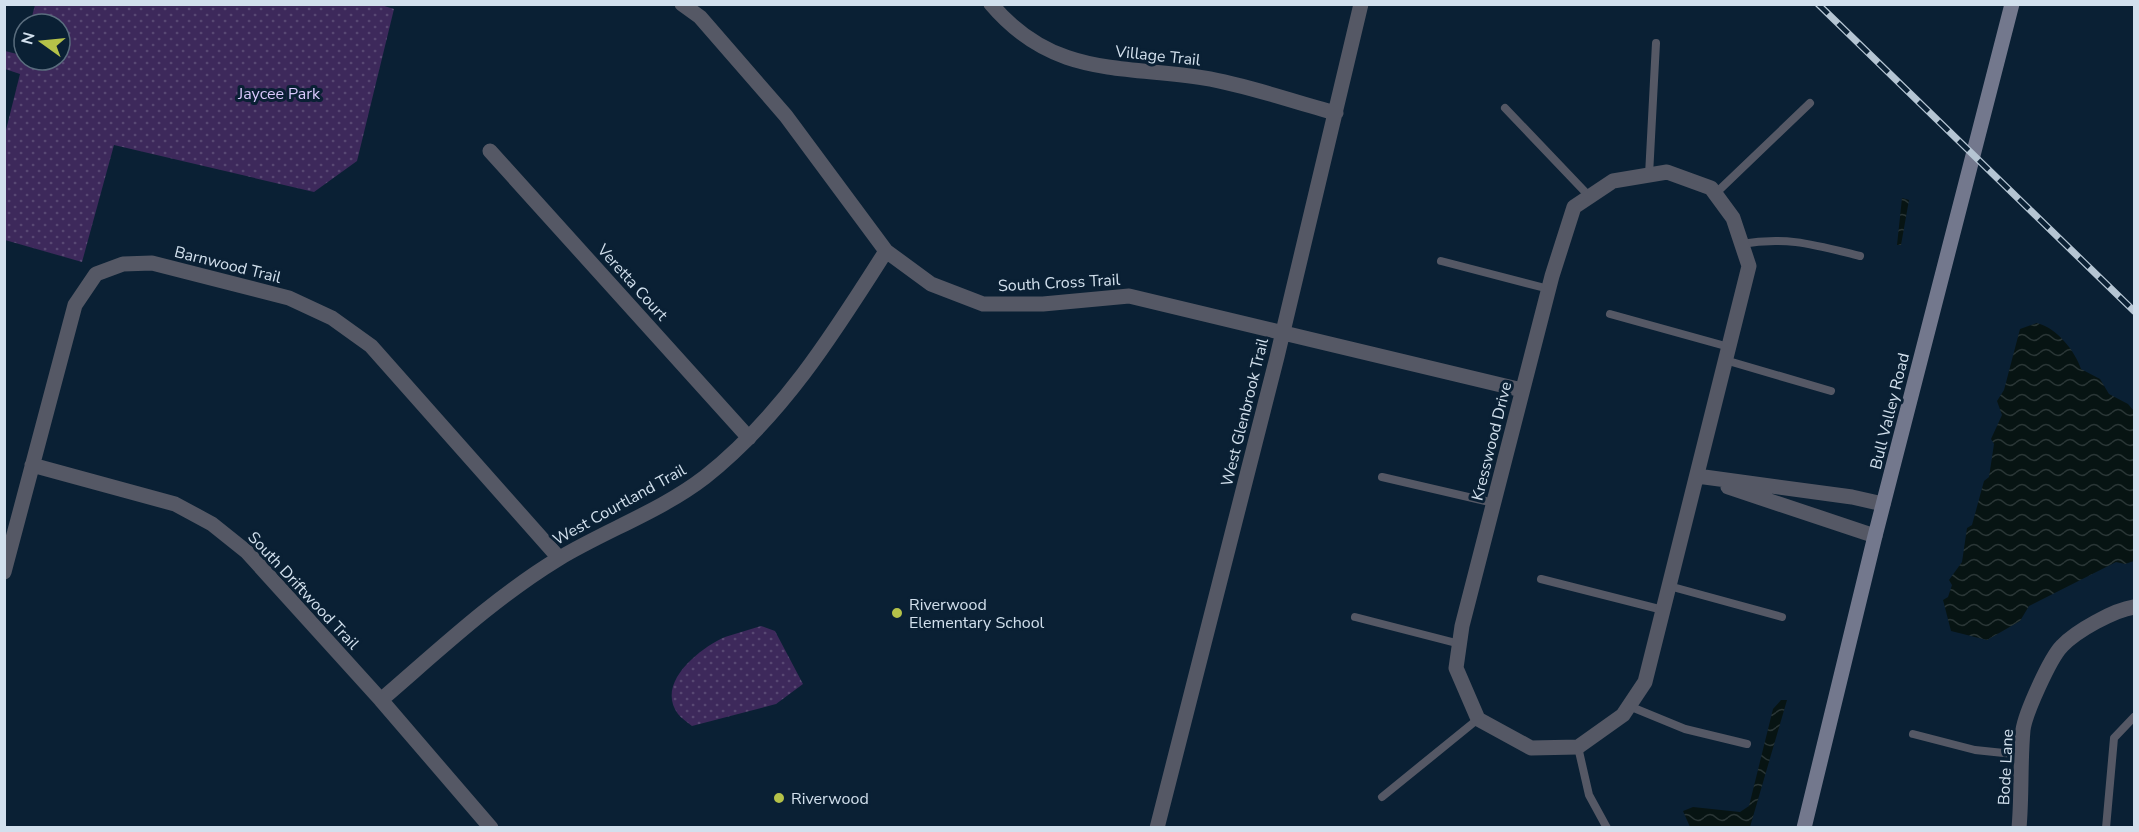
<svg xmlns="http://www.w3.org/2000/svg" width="2139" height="832" viewBox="0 0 2139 832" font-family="'Nunito Sans',sans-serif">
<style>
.green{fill:url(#green-dots)}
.water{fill:url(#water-waves)}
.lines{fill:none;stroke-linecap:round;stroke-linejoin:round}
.lane{stroke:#555865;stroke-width:8}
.street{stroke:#555865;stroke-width:15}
.secondary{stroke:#73788d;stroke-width:15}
.rail-casing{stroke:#b5c5d3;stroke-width:7}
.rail{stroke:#0a2034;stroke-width:4.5;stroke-dasharray:14;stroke-linecap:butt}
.poi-dot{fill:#b5c249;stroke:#0a2034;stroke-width:2}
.labels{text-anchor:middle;stroke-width:6;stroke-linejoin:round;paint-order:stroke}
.street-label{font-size:16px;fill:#d2e0ed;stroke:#0a2034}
.park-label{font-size:16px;fill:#d9c8fc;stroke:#0a2034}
.poi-label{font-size:16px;fill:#d2e0ed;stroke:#0a2034;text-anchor:start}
</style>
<defs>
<pattern id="green-dots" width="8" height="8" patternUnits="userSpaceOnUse" patternTransform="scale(1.5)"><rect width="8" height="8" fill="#3d295b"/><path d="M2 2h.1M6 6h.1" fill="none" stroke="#584873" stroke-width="1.8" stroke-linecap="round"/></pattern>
<pattern id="water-waves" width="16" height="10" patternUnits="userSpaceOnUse" patternTransform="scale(1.5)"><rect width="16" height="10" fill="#071413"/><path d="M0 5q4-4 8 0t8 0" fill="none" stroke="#2a3636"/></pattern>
</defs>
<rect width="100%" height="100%" fill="#0a2034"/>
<path class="green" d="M 378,4 L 394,9 L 357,161 L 314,192 L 114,145 L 82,262 L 5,240 L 5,134 L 20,74 L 5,69 L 5,51 L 21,55 L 24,46 L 24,60 L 60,60 L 60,24 L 30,24 L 35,5 Z
M 761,626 L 775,631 L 803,684 L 776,704 L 692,726 C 687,722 681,718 678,714 C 655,683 700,648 725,637 C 737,633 749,630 761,626 Z"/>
<path class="water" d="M 1902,198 L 1909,200 L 1901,245 L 1897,245 Z
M 2037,323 C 2057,328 2075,351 2081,369 L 2100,379 L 2109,394 L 2128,404 L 2134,411 L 2134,561 L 2125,564 L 2116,562 L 2029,606 L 2020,621 L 1987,640 L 1951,631 L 1943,600 L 1948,597 L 1952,585 L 1949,580 L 1962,562 L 1967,528 L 1972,525 L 1984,481 L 1989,477 L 1994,444 L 1991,439 L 2002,415 L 1997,401 L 2004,390 L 2020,329 Z
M 1781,700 L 1787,700 L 1750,827 L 1690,827 L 1683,811 L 1693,807 L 1740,812 L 1749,806 L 1773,709 Z"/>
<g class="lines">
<path class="lane" d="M 1505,108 L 1589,196
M 1649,175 L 1656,43
M 1715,194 L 1810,103
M 1741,244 C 1788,236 1815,245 1860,256
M 1441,261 L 1549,289
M 1610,314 L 1729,347
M 1725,360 L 1831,391
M 1382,477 L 1494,503
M 1541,579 L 1663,610
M 1669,586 L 1782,617
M 1355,617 L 1460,644
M 1629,706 L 1685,729 L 1747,744
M 1913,734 L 1975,750 L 2023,755
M 1578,747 L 1589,795 L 1607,828
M 1382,797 L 1478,719
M 2106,828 L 2114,738 L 2134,717"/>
<path class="street" d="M 682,4 L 700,17 L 786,116 L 886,251 L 931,284 L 983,304 L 1043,304 L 1129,296 L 1522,390
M 991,4 C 1053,77 1119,65 1204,78 C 1248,85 1293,102 1336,113
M 490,151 L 749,438
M 1667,172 L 1711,188 L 1733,218 L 1749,266 L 1645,682 L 1623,715 L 1578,747 L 1531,748 L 1478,719 L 1456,668 L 1462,626 L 1552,276 L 1574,207 L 1613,181 Z
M 32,465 L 175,504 L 212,524 L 247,552 L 381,700 L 491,828
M 1697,476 L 1852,497 L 1883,504
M 1728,487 L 1875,536
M 4,572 L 75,305 L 96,274 L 123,264 L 152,263 L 289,298 L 332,318 L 371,346 L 559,558
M 381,700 C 438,651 494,598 558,559 C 606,530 661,511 705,477 C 782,416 834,333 886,251
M 1157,828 L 1277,357 L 1361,4
M 2019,828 C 2022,795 2020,762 2023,730 C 2025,714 2050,658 2062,646 C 2076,631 2114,610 2134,607"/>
<path class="secondary" d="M 1804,828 L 1875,536 L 2012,4"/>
<defs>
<path id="rail" d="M 1818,4 L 2134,311"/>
</defs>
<use href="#rail" class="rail-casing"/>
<use href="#rail" class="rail"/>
</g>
<g class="poi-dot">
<circle cx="897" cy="613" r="6"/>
<circle cx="779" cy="798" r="6"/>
</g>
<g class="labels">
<g class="street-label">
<text transform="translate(1158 55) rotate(6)" y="6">Village Trail</text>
<text transform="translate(228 264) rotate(14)" y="6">Barnwood Trail</text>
<text transform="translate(633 282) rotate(48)" y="6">Veretta Court</text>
<text transform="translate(1059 282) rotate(-3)" y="6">South Cross Trail</text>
<text transform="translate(1889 411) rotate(-76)" y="6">Bull Valley Road</text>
<text transform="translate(1244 412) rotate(-76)" y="6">West Glenbrook Trail</text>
<text transform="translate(1491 441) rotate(-76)" y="6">Kresswood Drive</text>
<text transform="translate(619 504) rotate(-29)" y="6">West Courtland Trail</text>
<text transform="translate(304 590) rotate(47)" y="6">South Driftwood Trail</text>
<text transform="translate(2005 767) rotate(-87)" y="6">Bode Lane</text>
</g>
<g class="park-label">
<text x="279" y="99">Jaycee Park</text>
</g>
<g class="poi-label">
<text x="909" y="610">Riverwood<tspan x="909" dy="18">Elementary School</tspan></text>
<text x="791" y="804">Riverwood</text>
</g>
</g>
<rect width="2139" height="832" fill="none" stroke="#d2e0ed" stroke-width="12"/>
<g transform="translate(42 42) rotate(285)"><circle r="28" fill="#0a2034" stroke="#5a6d7e" stroke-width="1.5"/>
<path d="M0-4.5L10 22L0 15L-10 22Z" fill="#b5c249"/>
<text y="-9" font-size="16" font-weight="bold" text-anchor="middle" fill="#d2e0ed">N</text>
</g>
</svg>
